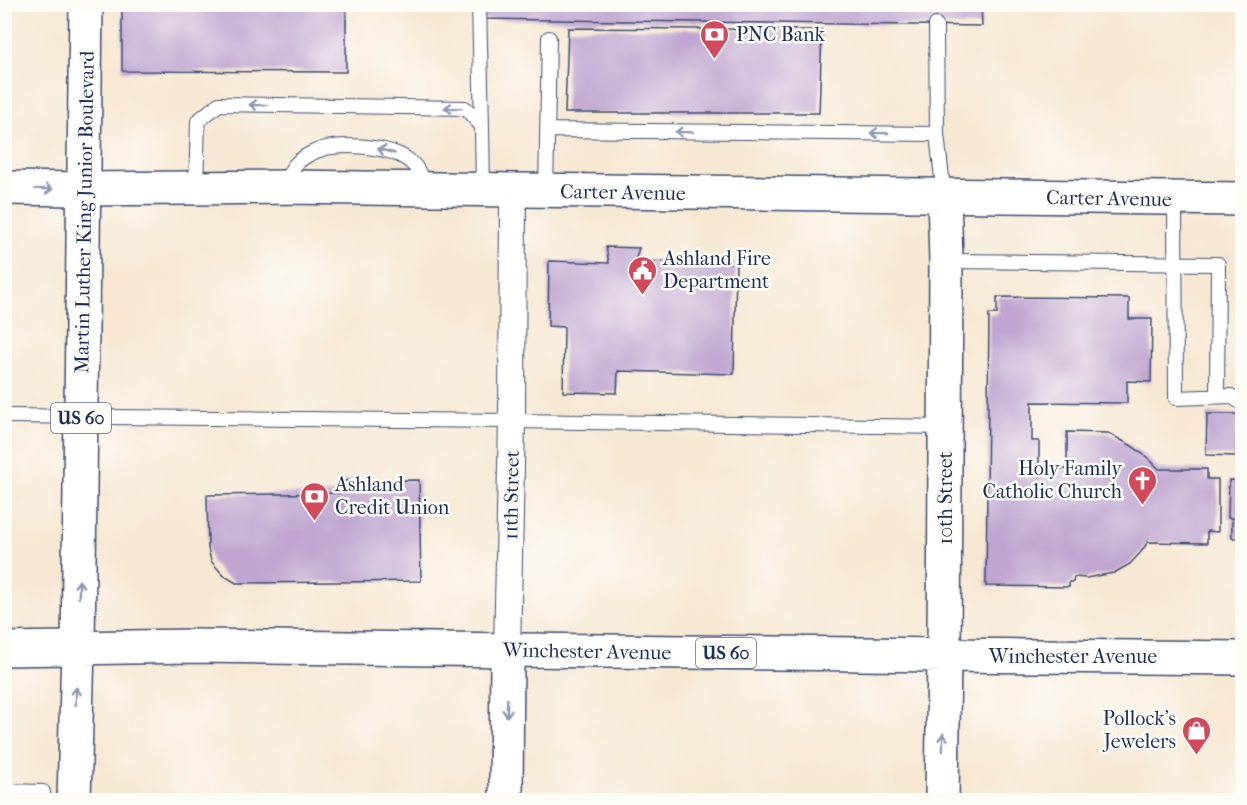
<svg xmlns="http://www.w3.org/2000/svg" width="1247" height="805" viewBox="0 0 1247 805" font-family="'IM FELL French Canon',serif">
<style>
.building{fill:#bfa5d0}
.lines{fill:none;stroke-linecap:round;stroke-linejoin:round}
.service-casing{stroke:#3c4b70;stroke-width:16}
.minor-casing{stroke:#3c4b70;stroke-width:28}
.tertiary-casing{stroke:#3c4b70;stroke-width:36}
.secondary-casing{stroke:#3c4b70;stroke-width:36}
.primary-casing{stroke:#3c4b70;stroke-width:36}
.trunk-casing{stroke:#3c4b70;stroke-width:36}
.service{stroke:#fff;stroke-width:14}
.minor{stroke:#fff;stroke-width:26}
.tertiary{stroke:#fff;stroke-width:33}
.secondary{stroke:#fff;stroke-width:33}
.primary{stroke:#fff;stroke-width:33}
.trunk{stroke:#fff;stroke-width:33}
.oneway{stroke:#8d97ae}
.labels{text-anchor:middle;stroke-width:5;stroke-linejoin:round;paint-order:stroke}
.shield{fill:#fdfcf7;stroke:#5f6c8c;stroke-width:1.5}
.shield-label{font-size:18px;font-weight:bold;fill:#1b2f5e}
.poi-label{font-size:20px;fill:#1b2f5e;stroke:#fdfcf7;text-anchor:start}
.street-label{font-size:20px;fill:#1b2f5e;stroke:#fdfcf7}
</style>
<rect width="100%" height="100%" fill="#fdfcf7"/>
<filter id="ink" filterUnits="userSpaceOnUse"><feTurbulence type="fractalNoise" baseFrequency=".0167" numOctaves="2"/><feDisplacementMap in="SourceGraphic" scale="12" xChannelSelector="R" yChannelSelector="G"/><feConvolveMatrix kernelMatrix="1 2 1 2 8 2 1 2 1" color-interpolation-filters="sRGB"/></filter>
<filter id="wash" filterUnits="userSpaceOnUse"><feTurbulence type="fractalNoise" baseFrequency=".008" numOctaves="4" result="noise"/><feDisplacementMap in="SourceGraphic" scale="24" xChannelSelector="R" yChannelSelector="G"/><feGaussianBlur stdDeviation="1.35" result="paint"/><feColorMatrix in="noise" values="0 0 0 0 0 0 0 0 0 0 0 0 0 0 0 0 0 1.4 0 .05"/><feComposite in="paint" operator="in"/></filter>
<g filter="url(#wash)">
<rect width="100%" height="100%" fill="#f7e8d3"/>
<g id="blocks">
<path class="building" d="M 122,4 L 346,4 L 346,72 L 122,71 Z
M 483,4 L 981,4 L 982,26 L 480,19 Z
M 568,28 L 822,30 L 819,113 L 565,113 Z
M 606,247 L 639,248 L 635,261 L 736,263 L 734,374 L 618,371 L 617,393 L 563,392 L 564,327 L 548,326 L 549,261 L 609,263 Z
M 997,297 L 1129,298 L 1129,319 L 1152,319 L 1151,382 L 1127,381 L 1127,403 L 1032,402 L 1032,441 L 1039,441 L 1039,469 L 1067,469 L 1067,432 L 1108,433 L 1132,446 L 1148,458 L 1159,469 L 1207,469 L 1207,479 L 1218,479 L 1218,532 L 1207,531 L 1207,543 L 1148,542 L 1141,552 L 1130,564 L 1114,573 L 1086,578 L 1074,577 L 1073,582 L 1069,582 L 1069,587 L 986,586 L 989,314 L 997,314 Z
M 1207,414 L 1237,414 L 1236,456 L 1206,455 Z
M 419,480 L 421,581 L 236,583 L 223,575 L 211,561 L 208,548 L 207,495 L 340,493 L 340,481 Z
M 1229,480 L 1242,481 L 1242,538 L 1232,538 L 1232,518 L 1228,518 Z"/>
</g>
</g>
<g filter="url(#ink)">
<use href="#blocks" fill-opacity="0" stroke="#3c4b70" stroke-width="1.5"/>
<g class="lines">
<defs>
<path id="service" d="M 479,4 L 482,126
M 936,25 L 937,134 L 944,196
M 548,130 L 937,134
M 285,186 C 288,179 290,170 295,165 C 303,156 320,148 332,147 C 357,144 405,147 418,171 C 421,176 422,184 424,189
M 196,188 L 198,121 L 219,104 L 465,108 L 482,126 L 483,190
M 546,191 L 549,38
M 1175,198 L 1176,398 L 1231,396 L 1242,403
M 946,261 L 1218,264 L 1217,396
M 4,416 L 512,421 L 945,427
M 4,791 L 43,792 L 43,800"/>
<path id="minor" d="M 507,650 L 512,421 L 513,190"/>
<path id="tertiary" d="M 4,188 L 84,189 L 285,187 L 1242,199
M 944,655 L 946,261 L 944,196"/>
<path id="secondary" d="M 944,655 L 1242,658"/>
<path id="primary" d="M 78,647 L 86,4"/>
<path id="trunk" d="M 4,649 L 192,646 L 944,655 L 942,800
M 74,800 L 78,647
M 506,800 L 507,650"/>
</defs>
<use href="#service" class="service-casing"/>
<use href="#minor" class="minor-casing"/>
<use href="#tertiary" class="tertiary-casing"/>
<use href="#secondary" class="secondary-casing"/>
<use href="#primary" class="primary-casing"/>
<use href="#trunk" class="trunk-casing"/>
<use href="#service" class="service"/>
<use href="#minor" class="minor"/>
<use href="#tertiary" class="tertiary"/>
<use href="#secondary" class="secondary"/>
<use href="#primary" class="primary"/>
<use href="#trunk" class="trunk"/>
</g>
<defs><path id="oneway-shaft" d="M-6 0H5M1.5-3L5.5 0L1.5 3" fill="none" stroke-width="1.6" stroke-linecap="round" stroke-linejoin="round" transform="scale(1.5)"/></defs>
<g class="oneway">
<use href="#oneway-shaft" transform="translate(258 105) rotate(-179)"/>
<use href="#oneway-shaft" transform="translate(453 108) rotate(-179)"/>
<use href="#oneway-shaft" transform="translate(684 132) rotate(-179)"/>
<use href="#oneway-shaft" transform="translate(879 133) rotate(-179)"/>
<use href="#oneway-shaft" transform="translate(386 151) rotate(-164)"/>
<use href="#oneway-shaft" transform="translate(44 189) rotate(1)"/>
<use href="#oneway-shaft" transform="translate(79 589) rotate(-89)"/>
<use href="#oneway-shaft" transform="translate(76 696) rotate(-88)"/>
<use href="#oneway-shaft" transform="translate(507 708) rotate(91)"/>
<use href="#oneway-shaft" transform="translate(943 742) rotate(-89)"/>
</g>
</g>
<defs>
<symbol id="bank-pin" viewBox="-11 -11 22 30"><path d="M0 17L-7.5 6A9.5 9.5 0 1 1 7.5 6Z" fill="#d1495b" stroke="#fdfcf7"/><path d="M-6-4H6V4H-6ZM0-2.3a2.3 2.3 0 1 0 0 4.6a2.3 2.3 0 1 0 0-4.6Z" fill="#fff"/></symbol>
<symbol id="civic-pin" viewBox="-11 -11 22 30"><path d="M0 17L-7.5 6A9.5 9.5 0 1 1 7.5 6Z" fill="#d1495b" stroke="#fdfcf7"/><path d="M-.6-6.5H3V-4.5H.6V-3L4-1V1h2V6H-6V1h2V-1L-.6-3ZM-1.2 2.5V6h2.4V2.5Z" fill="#fff"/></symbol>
<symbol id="church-pin" viewBox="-11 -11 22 30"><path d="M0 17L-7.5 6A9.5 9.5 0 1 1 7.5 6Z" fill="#d1495b" stroke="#fdfcf7"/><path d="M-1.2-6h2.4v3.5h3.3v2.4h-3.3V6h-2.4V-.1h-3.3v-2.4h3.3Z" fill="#fff"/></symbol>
<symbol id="shop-pin" viewBox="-11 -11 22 30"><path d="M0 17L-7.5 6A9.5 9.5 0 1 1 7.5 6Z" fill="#d1495b" stroke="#fdfcf7"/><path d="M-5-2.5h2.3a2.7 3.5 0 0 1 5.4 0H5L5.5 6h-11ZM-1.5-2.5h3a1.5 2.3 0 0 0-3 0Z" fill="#fff"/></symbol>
</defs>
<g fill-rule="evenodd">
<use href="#bank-pin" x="698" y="18" width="33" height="45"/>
<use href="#civic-pin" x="626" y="254" width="33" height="45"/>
<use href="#church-pin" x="1126" y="464" width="33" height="45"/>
<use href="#bank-pin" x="298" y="480" width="33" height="45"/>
<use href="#shop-pin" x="1180" y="714" width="33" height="45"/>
</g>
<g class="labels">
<g class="shield">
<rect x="51" y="403" width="60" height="30" rx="4.5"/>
<rect x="696" y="638" width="60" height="30" rx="4.5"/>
</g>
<g class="shield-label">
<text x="81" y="424">US 60</text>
<text x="726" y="659">US 60</text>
</g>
<g class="poi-label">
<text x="736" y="41">PNC Bank</text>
<text x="663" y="265">Ashland Fire<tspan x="663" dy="23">Department</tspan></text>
<text x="1122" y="475" text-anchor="end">Holy Family<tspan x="1122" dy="23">Catholic Church</tspan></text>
<text x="335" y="491">Ashland<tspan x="335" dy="23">Credit Union</tspan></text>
<text x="1176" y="725" text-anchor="end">Pollock's<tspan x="1176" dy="23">Jewelers</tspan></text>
</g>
<g class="street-label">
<text transform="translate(623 192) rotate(1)" y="7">Carter Avenue</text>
<text transform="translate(1109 198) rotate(1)" y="7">Carter Avenue</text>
<text transform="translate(84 212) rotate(-89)" y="7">Martin Luther King Junior Boulevard</text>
<text transform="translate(511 495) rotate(-89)" y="7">11th Street</text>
<text transform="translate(945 498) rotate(-90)" y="7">10th Street</text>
<text transform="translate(587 651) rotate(1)" y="7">Winchester Avenue</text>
<text x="1073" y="663">Winchester Avenue</text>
</g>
</g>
<rect width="1247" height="805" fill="none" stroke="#fdfcf7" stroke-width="24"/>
</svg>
